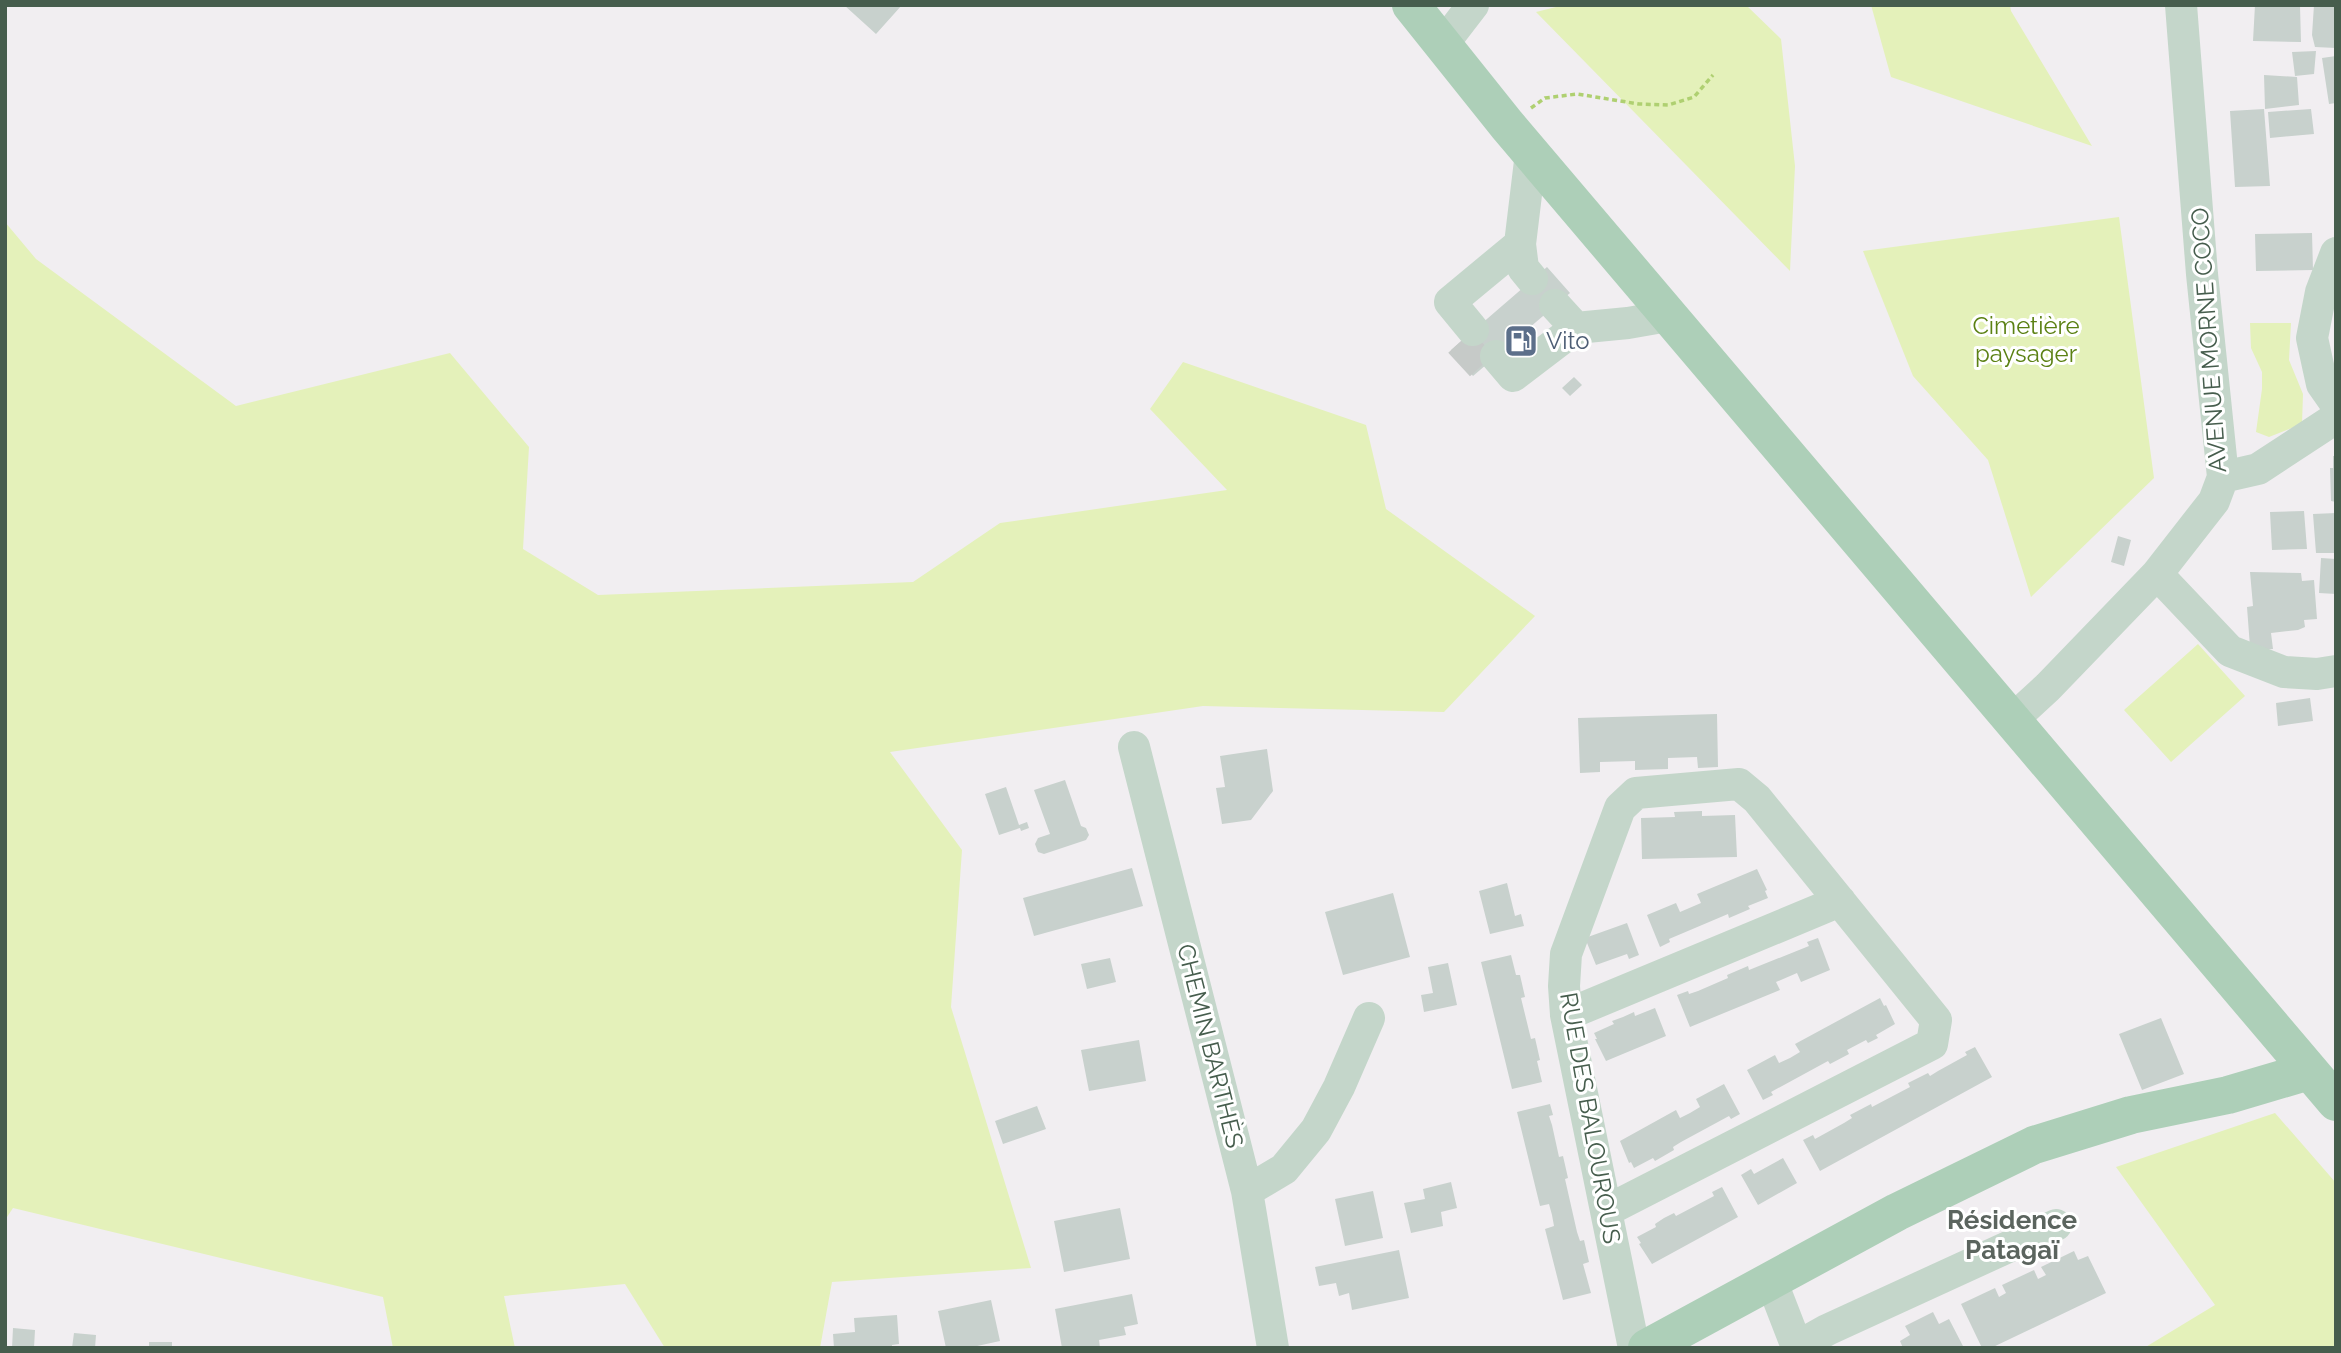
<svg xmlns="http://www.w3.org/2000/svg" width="2341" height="1353" viewBox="0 0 2341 1353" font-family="Raleway,sans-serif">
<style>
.green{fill:#e4f1ba}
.building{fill:#c8d1cd}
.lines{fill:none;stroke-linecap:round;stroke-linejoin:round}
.minor-tunnel{stroke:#c6cac8;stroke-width:32;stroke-dasharray:32 16;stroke-linecap:butt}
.path{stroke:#afd071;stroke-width:3.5;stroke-dasharray:5 3.5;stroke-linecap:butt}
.minor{stroke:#c4d6ca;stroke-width:32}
.major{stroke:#adcfb8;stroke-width:38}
.labels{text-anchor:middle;stroke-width:6;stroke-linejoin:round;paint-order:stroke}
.park-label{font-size:24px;fill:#5b8113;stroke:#fff}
.street-label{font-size:24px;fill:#465d4d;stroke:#fff}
.service-label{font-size:24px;fill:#4e5e75;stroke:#fff;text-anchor:start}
.neighbourhood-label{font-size:26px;font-weight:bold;fill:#5b645e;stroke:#fff}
</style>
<rect width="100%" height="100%" fill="#f1eef1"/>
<path class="green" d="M 1564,5 L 1746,5 L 1781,39 L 1795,166 L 1790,271 L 1536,12 Z
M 1871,5 L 2010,5 L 2011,11 L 2092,146 L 1891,77 Z
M 2119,217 L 2154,478 L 2031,597 L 1988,460 L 1913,376 L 1863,251 Z
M 5,222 L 36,259 L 236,406 L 450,353 L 529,447 L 523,549 L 598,595 L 913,582 L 1000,523 L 1227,490 L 1150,409 L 1183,362 L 1366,425 L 1386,509 L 1535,616 L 1444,712 L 1203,706 L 890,752 L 962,850 L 951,1007 L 1031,1268 L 832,1282 L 820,1348 L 665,1348 L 625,1284 L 504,1296 L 515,1348 L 393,1348 L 383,1297 L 13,1208 L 5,1220 Z
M 2250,323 L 2291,323 L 2289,360 L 2303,394 L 2302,424 L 2269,437 L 2256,432 L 2262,389 L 2262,372 L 2251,348 Z
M 2198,644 L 2245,696 L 2171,762 L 2124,710 Z
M 2275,1113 L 2336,1183 L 2336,1348 L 2144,1348 L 2215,1305 L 2116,1167 Z"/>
<path class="building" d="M 844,5 L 902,5 L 876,34 Z
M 2255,5 L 2300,6 L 2301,42 L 2253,41 Z
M 2314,5 L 2336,6 L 2336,48 L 2315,47 L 2312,35 Z
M 2316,51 L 2314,74 L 2295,76 L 2292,52 Z
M 2336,56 L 2336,103 L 2329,104 L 2322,58 Z
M 2264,75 L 2297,77 L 2299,105 L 2265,109 Z
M 2264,109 L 2270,186 L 2235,187 L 2230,111 Z
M 2311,109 L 2314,134 L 2270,138 L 2268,112 Z
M 2312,233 L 2313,270 L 2256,271 L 2255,234 Z
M 1547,267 L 1570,293 L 1473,376 L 1451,350 Z
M 1574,377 L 1582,385 L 1570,396 L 1562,388 Z
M 2333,456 L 2336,456 L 2336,502 L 2331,501 L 2330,468 L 2333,468 Z
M 2304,511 L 2307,549 L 2272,550 L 2270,512 Z
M 2336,513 L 2336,553 L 2316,553 L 2313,514 Z
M 2118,536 L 2131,540 L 2124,566 L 2111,562 Z
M 2321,558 L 2336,559 L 2336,594 L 2319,593 Z
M 2250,572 L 2301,573 L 2302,581 L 2314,580 L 2317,619 L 2304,620 L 2305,627 L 2298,630 L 2271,633 L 2273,649 L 2256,650 L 2250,647 L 2247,607 L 2253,606 Z
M 2310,698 L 2313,721 L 2278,726 L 2276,703 Z
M 1717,714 L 1718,767 L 1698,768 L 1697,757 L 1668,758 L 1668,769 L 1635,770 L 1635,761 L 1600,762 L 1600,772 L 1580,773 L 1578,718 Z
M 1267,749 L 1273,791 L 1251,820 L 1222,824 L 1216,788 L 1225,787 L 1220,756 Z
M 1065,780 L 1081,826 L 1086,828 L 1089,835 L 1086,840 L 1044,854 L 1038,852 L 1035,844 L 1038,838 L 1050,834 L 1034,790 Z
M 1006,787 L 1019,825 L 1027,822 L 1029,828 L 1021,831 L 1020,828 L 999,835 L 985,794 Z
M 1702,811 L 1702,816 L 1735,815 L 1737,857 L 1642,859 L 1641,818 L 1675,817 L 1674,812 Z
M 1132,868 L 1143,906 L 1034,936 L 1023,898 Z
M 1757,869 L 1767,890 L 1765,891 L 1768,898 L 1748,906 L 1750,909 L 1729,918 L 1728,914 L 1669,939 L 1670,942 L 1660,947 L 1647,915 L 1676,903 L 1680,912 L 1701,903 L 1697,894 Z
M 1507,883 L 1515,916 L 1521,914 L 1524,926 L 1490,934 L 1479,891 Z
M 1393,893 L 1410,957 L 1343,975 L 1325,912 Z
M 1627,923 L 1639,955 L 1629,959 L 1627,954 L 1596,965 L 1585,938 Z
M 1818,938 L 1830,970 L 1801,982 L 1797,973 L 1776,982 L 1780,990 L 1690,1027 L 1677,995 L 1688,991 L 1689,994 L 1698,991 L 1728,978 L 1727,975 L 1748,966 L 1749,970 L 1809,946 L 1807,942 Z
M 1511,955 L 1516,975 L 1520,975 L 1525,997 L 1521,998 L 1531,1039 L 1535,1038 L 1540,1060 L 1537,1061 L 1542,1082 L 1512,1089 L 1481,962 Z
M 1110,958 L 1116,982 L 1087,989 L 1081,964 Z
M 1448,963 L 1457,1005 L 1424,1012 L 1421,995 L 1433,993 L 1428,967 Z
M 1880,998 L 1884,1006 L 1886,1005 L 1895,1024 L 1876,1035 L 1878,1038 L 1868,1043 L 1866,1040 L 1847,1050 L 1849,1054 L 1830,1064 L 1828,1061 L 1771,1092 L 1773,1095 L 1763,1100 L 1747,1070 L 1775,1055 L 1779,1063 L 1790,1058 L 1800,1052 L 1795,1044 Z
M 1655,1008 L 1666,1036 L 1606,1061 L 1595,1039 L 1597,1039 L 1594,1033 L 1614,1024 L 1612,1021 L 1623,1017 L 1634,1012 L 1635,1016 Z
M 2161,1018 L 2184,1074 L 2142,1090 L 2119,1034 Z
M 1139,1040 L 1146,1081 L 1089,1091 L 1081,1050 Z
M 1975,1047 L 1992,1077 L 1820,1171 L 1803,1140 L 1813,1135 L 1815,1139 L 1844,1123 L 1852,1118 L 1850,1115 L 1871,1104 L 1872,1107 L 1910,1087 L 1908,1083 L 1928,1073 L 1930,1076 L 1938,1071 L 1967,1055 L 1965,1052 Z
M 1724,1084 L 1740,1114 L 1731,1119 L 1729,1116 L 1681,1142 L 1673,1147 L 1674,1150 L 1655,1161 L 1653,1158 L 1634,1168 L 1631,1162 L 1629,1163 L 1620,1141 L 1676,1110 L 1680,1118 L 1690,1113 L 1700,1107 L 1696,1099 Z
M 1550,1104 L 1553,1115 L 1549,1116 L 1552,1125 L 1559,1157 L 1563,1156 L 1568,1178 L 1565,1179 L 1577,1232 L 1580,1241 L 1584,1240 L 1589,1262 L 1583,1264 L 1591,1293 L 1563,1300 L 1545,1229 L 1554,1226 L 1552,1215 L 1549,1204 L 1540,1206 L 1517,1112 Z
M 1037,1106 L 1046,1129 L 1003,1144 L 995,1121 Z
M 1783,1158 L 1797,1183 L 1758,1205 L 1741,1175 L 1751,1169 L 1754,1174 Z
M 1451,1182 L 1457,1208 L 1441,1212 L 1443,1226 L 1411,1233 L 1404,1203 L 1425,1199 L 1423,1189 Z
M 1722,1187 L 1738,1217 L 1652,1264 L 1639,1244 L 1641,1243 L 1637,1237 L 1656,1227 L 1655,1224 L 1664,1218 L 1674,1213 L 1676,1216 L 1714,1196 L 1712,1192 Z
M 1373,1191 L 1383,1238 L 1345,1246 L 1335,1199 Z
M 1120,1208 L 1130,1259 L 1064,1272 L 1054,1221 Z
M 1399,1250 L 1409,1298 L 1352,1310 L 1349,1293 L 1339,1296 L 1336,1283 L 1319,1286 L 1315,1267 Z
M 2074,1251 L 2078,1260 L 2088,1256 L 2106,1293 L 1991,1348 L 1982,1348 L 1961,1304 L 1995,1288 L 1999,1297 L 2006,1293 L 2002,1285 L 2034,1270 L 2038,1279 L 2046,1275 L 2041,1267 Z
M 1132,1294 L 1138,1324 L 1124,1327 L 1126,1335 L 1099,1340 L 1100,1348 L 1062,1348 L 1055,1309 Z
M 991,1300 L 1000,1341 L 968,1348 L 946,1348 L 938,1311 Z
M 1933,1312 L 1939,1324 L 1949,1319 L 1964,1348 L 1903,1348 L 1900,1341 L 1910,1335 L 1905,1326 Z
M 897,1315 L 899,1344 L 892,1345 L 892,1348 L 834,1348 L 833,1334 L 855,1332 L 854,1318 Z
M 13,1328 L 35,1330 L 34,1348 L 12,1348 Z
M 74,1333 L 96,1335 L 95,1348 L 72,1348 Z
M 149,1342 L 172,1342 L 172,1348 L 149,1348 Z"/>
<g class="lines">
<path class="minor-tunnel" d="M 1460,342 L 1484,368"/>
<path class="path" d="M 1531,108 L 1545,98 L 1577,94 L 1639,104 L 1668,105 L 1694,97 L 1713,75"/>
<path class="minor" d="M 1443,44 L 1473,5
M 1531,153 L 1520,244 L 1523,268 L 1532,279
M 2336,253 L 2321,292 L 2312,338 L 2322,384 L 2336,404
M 1555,305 L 1576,328 L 1628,323 L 1668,316
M 1473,330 L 1450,302 L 1520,244
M 1496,356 L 1513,376 L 1576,328
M 2223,477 L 2258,469 L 2336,418
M 2157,574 L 2230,651 L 2284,672 L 2317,674 L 2336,671
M 2011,721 L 2048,687 L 2157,574 L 2214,501 L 2223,477 L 2202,274 L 2181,5
M 1134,747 L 1247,1191 L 1273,1348
M 1566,1015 L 1840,901
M 1247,1191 L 1284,1169 L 1316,1130 L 1339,1087 L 1369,1018
M 1606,1211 L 1932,1044 L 1936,1020 L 1757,799 L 1739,784 L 1636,793 L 1620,808 L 1566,954 L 1564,986 L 1566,1015 L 1634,1348
M 1771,1280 L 1797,1347
M 1795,1348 L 1827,1330 L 2056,1225"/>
<path class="major" d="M 1411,5 L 1507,125 L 2336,1102
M 1647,1348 L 1897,1212 L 2034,1145 L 2131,1115 L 2228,1095 L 2309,1071"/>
</g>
<defs>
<symbol id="fuel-square" viewBox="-11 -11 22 22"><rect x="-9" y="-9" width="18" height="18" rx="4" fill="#5c6f8a" stroke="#fff"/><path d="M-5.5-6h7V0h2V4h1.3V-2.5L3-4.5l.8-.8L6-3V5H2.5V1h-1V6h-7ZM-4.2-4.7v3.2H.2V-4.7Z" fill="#fff"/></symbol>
</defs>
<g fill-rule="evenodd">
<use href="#fuel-square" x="1502" y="322" width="38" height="38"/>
</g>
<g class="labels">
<g class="park-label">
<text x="2026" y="334">Cimetière<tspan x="2026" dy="28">paysager</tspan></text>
</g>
<g class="street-label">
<text transform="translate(2209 340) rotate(-94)" y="8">AVENUE MORNE COCO</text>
<text transform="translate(1210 1046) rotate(76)" y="8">CHEMIN BARTHÈS</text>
<text transform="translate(1590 1118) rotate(80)" y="8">RUE DES BALOUROUS</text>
</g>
<g class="service-label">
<text x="1546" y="349">Vito</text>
</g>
<g class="neighbourhood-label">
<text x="2012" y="1229">Résidence<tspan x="2012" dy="30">Patagaï</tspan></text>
</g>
</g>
<rect width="2341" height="1353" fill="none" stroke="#465d4d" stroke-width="14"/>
</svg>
